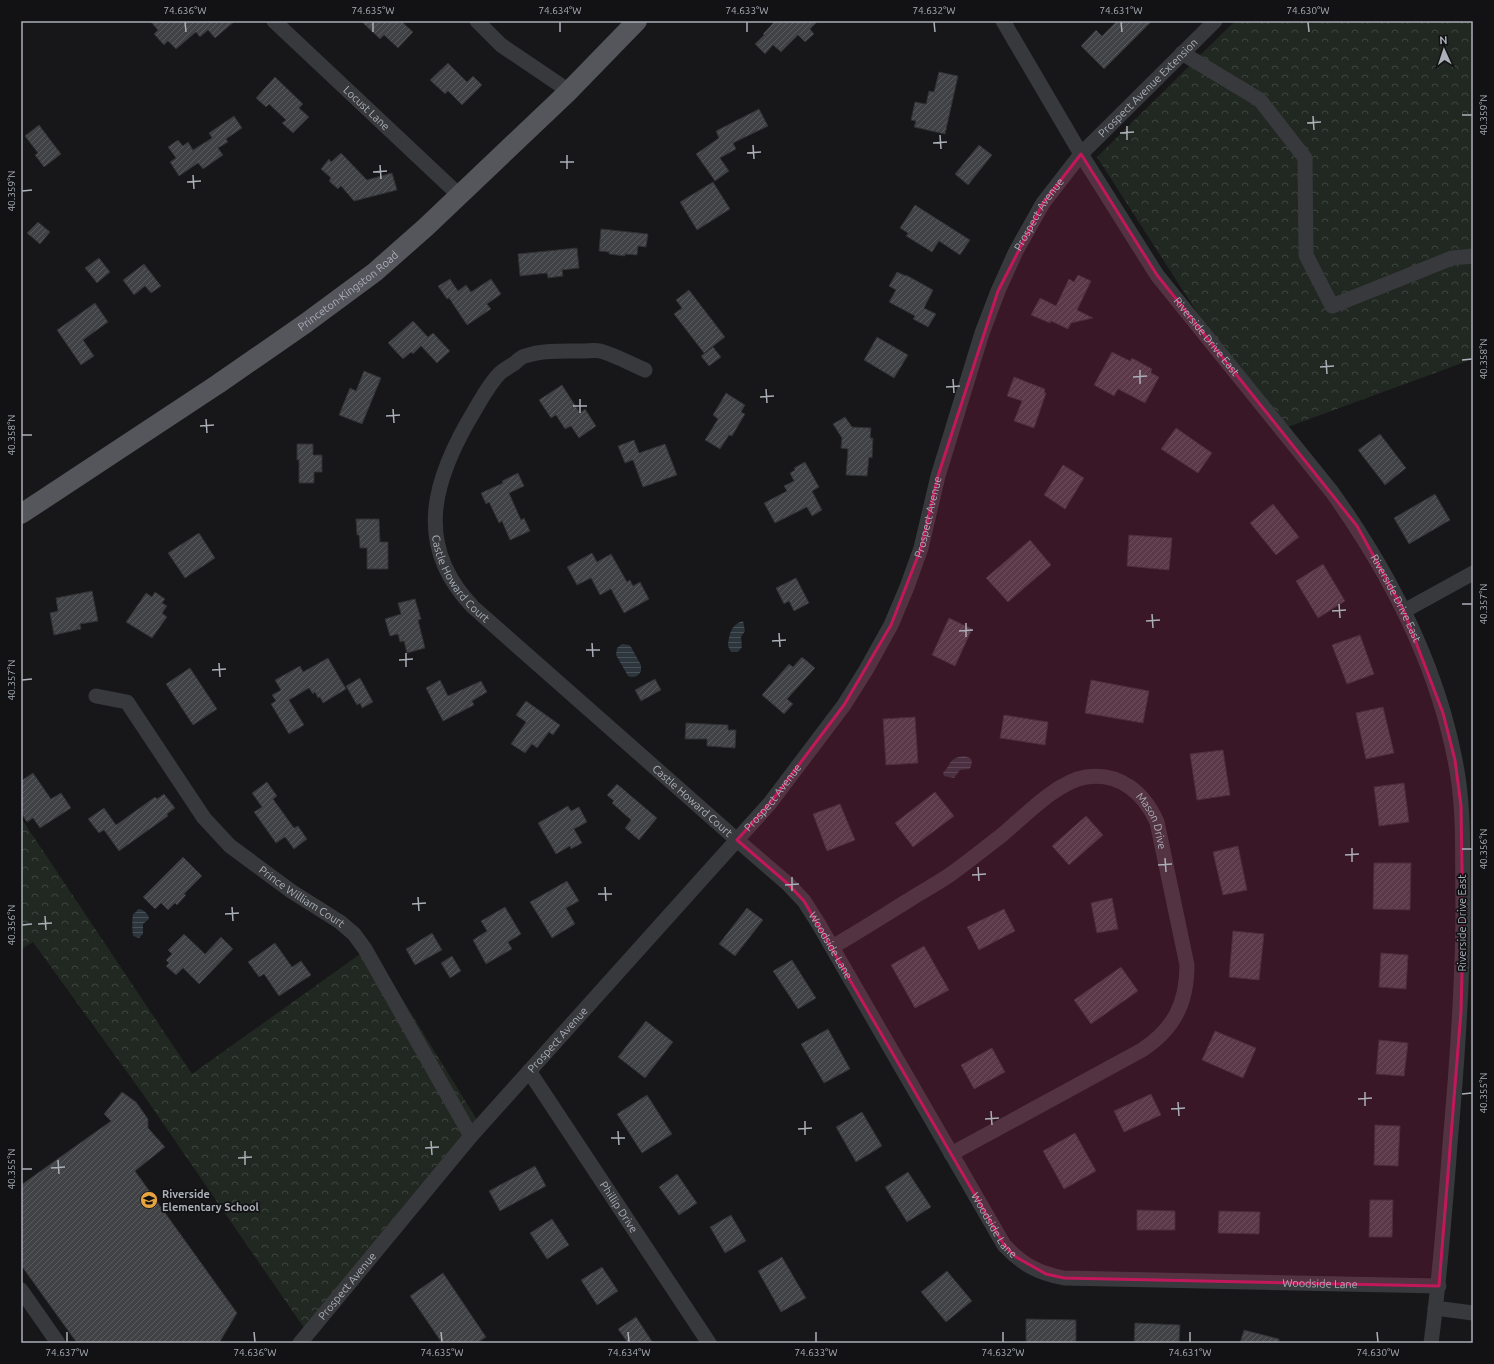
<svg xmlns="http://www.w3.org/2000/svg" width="1494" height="1364" viewBox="0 0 1494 1364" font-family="Ubuntu,sans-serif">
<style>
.forest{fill:url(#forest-crowns)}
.water{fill:url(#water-rules)}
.building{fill:url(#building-hatch);stroke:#313134}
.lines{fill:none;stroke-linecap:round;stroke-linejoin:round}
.minor{stroke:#38393d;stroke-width:15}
.major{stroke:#54565c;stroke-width:20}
.marked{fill:#c2185b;fill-opacity:0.2;stroke:#c2185b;stroke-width:3;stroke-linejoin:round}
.ticks{fill:none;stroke:#aaafb8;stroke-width:1.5}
.labels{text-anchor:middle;stroke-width:3.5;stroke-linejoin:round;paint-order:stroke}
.street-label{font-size:11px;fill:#aaafb8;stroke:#121214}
.poi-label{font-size:11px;font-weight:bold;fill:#aaafb8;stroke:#121214;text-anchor:start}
.neatline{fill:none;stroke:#aaafb8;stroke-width:1.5}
.ticks-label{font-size:10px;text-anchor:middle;fill:#aaafb8}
</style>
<defs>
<pattern id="forest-crowns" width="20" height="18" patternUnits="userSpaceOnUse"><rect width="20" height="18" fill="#212821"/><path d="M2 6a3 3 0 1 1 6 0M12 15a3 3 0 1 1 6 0" fill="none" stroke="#3f453f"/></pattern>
<pattern id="water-rules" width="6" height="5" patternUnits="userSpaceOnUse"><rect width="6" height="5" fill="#2d363c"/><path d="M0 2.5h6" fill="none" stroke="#495156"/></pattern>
<pattern id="building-hatch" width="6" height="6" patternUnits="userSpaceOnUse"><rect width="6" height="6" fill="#414245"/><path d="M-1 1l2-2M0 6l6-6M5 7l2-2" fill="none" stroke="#5a5b5e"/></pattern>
</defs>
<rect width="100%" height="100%" fill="#171719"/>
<path class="forest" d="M 1235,21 L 1473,21 L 1473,359 L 1274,432 L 1097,157 Z
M 21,818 L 192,1074 L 370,947 L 482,1128 L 311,1338 L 145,1097 L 33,942 L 21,949 Z"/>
<path class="water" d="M 743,621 L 745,631 L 741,637 L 742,647 L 738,652 L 731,652 L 728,646 C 729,635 731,624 743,621 Z
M 622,644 L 629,645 L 631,647 L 641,665 L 641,671 C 638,677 634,678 628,676 L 616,655 L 617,648 Z
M 964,756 L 970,758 L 972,761 L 971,767 L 969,769 L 960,770 L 954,778 L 944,776 L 943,773 C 952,764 948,758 964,756 Z
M 138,909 C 143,909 149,914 149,919 L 143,924 L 143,934 L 139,938 L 133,936 C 132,931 132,919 133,914 L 136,912 Z"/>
<path class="building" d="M 150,21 L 235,21 L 215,38 L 208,30 L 200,37 L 196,32 L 176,49 L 168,41 L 164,45 L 154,34 L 158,30 Z
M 361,21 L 401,21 L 413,32 L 398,48 L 384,35 L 380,39 Z
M 775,21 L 818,21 L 810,29 L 814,34 L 805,42 L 798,35 L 781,52 L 773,45 L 765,54 L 755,44 L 764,35 L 763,34 Z
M 1117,21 L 1152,21 L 1104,69 L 1081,46 L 1096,30 L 1102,36 Z
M 448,63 L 467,82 L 473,76 L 482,85 L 462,105 L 448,91 L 445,94 L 430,80 Z
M 939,72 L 958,76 L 945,134 L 914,127 L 916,121 L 911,120 L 915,102 L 926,104 L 929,91 L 934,92 Z
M 275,77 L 303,104 L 299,108 L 309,117 L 293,133 L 282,123 L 286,120 L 269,104 L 266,107 L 256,98 Z
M 759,109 L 768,126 L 733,143 L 736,149 L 720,158 L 729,171 L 715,181 L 696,154 L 719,138 L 716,131 Z
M 234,116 L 242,128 L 226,139 L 228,142 L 218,148 L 223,155 L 203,169 L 198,163 L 179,176 L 170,162 L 176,158 L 168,147 L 178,140 L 183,146 L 188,142 L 193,150 L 212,138 L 209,133 Z
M 39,125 L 61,154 L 44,167 L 35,155 L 38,153 L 25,136 Z
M 979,145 L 992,155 L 968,185 L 955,174 Z
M 341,153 L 367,180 L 392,173 L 397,190 L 354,201 L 341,186 L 338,189 L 329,181 L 331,178 L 321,169 L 329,159 L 331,162 Z
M 713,182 L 730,209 L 697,230 L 680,202 Z
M 915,205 L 970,240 L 960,255 L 939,241 L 932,252 L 906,236 L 908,233 L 900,228 Z
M 38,222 L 50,232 L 40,244 L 27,233 Z
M 601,229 L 648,234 L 646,247 L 638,246 L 637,255 L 625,254 L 625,256 L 609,254 L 609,252 L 599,251 Z
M 577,248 L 579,268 L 562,270 L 563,276 L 548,278 L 547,273 L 520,276 L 518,254 Z
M 99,258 L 110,272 L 97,283 L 85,268 Z
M 144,264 L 161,286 L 151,293 L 145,286 L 134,295 L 123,280 Z
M 897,272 L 906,276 L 906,275 L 933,290 L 924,308 L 936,314 L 928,327 L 913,319 L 915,316 L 889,302 L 896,290 L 889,286 Z
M 1078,275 L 1091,281 L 1077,310 L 1093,318 L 1071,323 L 1068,329 L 1051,321 L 1050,323 L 1031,315 L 1040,298 L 1056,306 L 1069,279 L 1074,282 Z
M 450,279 L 458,291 L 466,285 L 471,292 L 491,279 L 501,294 L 487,304 L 491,309 L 467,325 L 449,298 L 447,299 L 438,286 Z
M 689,290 L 725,337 L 704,353 L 674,314 L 682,308 L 676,300 Z
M 95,303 L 108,322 L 83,340 L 94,356 L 81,365 L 57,330 Z
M 413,321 L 428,337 L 433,333 L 450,351 L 437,363 L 421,346 L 413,354 L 411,352 L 403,359 L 388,343 Z
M 877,337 L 908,355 L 894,378 L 864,360 Z
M 713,347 L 721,357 L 709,366 L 701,356 Z
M 1112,352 L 1130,361 L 1132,358 L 1152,369 L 1151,373 L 1159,377 L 1145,403 L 1118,389 L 1114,396 L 1094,385 Z
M 364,371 L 381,378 L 362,424 L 339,415 L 350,388 L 356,391 Z
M 1014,377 L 1045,389 L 1044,392 L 1046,393 L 1034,428 L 1014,421 L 1022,401 L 1007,396 Z
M 562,385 L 580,413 L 585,409 L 596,426 L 579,438 L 571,426 L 565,429 L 556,415 L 551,418 L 539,400 Z
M 726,393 L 745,405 L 741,412 L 745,414 L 732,436 L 729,435 L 720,449 L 705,440 L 718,419 L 713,415 Z
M 845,417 L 852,427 L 871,428 L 870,438 L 873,438 L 872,458 L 869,457 L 867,476 L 846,475 L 848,449 L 841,448 L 842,438 L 833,424 Z
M 1176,428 L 1212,453 L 1198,473 L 1161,449 Z
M 1380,434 L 1406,468 L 1385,485 L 1358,450 Z
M 634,440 L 639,453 L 665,444 L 677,475 L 643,487 L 633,460 L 625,463 L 618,446 Z
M 297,444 L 313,444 L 313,455 L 322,455 L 322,472 L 314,472 L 314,483 L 299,483 L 299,460 L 297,460 Z
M 805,462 L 819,487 L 812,491 L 822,510 L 812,516 L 807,507 L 775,523 L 764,503 L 787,491 L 784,486 L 794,481 L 790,473 L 795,470 L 794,468 Z
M 1063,465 L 1084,478 L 1065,509 L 1044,495 Z
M 518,473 L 524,486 L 509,493 L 521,520 L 524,518 L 530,531 L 510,540 L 502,521 L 499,523 L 489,502 L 486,504 L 481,493 L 503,483 L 502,481 Z
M 1435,494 L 1450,520 L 1409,544 L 1394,518 Z
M 1273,504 L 1299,537 L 1276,555 L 1250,523 Z
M 356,519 L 379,519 L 380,542 L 388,542 L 388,569 L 367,569 L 367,548 L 360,548 L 359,535 L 357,535 Z
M 199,533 L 215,558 L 185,578 L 168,553 Z
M 1129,535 L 1172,538 L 1169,570 L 1127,566 Z
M 1030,540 L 1051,565 L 1008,602 L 986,578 Z
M 592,553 L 597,562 L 611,554 L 627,582 L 630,580 L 633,586 L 640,582 L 649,599 L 624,613 L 611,589 L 600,595 L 591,578 L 577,585 L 567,567 Z
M 1323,564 L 1345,601 L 1318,618 L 1296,581 Z
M 796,578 L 809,603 L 794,611 L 789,601 L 784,604 L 776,588 Z
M 92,591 L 98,621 L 80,624 L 81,629 L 54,635 L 50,613 L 58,611 L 56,598 Z
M 155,592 L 165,599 L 162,603 L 167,606 L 162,613 L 167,617 L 152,638 L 126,622 L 146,593 L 152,597 Z
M 415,599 L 421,619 L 418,620 L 425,648 L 407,653 L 404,641 L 400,642 L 398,634 L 390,636 L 385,619 L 401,614 L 398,603 Z
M 949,618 L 972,629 L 955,666 L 932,655 Z
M 1360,635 L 1374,674 L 1347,684 L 1332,645 Z
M 802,657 L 815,668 L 787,699 L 793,704 L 784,714 L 762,695 L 789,664 L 793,667 Z
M 328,658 L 346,689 L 323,703 L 320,697 L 318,698 L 315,692 L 313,694 L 309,688 L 289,700 L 304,725 L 289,734 L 271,704 L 276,701 L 272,695 L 281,690 L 275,680 L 300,666 L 303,672 Z
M 190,668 L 217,709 L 193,725 L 166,684 Z
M 360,678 L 373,702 L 362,708 L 360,703 L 357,705 L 346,686 Z
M 655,679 L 661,690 L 641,701 L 635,690 Z
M 440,680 L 448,696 L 481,681 L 487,692 L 472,701 L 474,705 L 443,721 L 426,688 Z
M 1091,680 L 1149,691 L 1143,723 L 1085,713 Z
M 526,701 L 560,725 L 553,735 L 549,732 L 537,748 L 532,744 L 525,753 L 511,744 L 526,722 L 516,715 Z
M 1383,707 L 1394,753 L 1366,759 L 1356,713 Z
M 1004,715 L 1048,722 L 1045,745 L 1000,738 Z
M 915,717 L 918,763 L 886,765 L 883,719 Z
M 686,723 L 728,725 L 728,730 L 736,730 L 735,748 L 707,746 L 707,739 L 685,739 Z
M 1223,750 L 1230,795 L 1197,800 L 1190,754 Z
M 33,773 L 51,799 L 61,793 L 71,808 L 40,828 L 33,818 L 27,822 L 21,813 L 21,781 Z
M 267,782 L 277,796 L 273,799 L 294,828 L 298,826 L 307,839 L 294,849 L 285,837 L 276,843 L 254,812 L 262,807 L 252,793 Z
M 1404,783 L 1409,822 L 1379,826 L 1374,787 Z
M 617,784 L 657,818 L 639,840 L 625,828 L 631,820 L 612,803 L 614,801 L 607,795 Z
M 935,792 L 954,816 L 913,847 L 895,823 Z
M 164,794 L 175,808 L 167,814 L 168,816 L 119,851 L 104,830 L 99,833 L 88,819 L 104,808 L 116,825 L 155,797 L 157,799 Z
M 840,804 L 855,840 L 827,851 L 813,814 Z
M 568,806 L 571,811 L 579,807 L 587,822 L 574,829 L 582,843 L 571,849 L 570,846 L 556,854 L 538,823 Z
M 1086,816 L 1103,835 L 1069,865 L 1052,846 Z
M 1238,846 L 1247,890 L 1223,895 L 1213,852 Z
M 183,857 L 202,876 L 184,894 L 186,895 L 177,905 L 175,903 L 168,910 L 161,903 L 155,909 L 143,897 Z
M 1374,863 L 1411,863 L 1410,910 L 1373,909 Z
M 567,881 L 579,901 L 566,908 L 575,924 L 552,938 L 530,902 Z
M 1112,898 L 1118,929 L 1097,933 L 1091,903 Z
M 505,907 L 521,934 L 508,942 L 512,949 L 486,964 L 473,940 L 487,931 L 481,921 Z
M 747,908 L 763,920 L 735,956 L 719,944 Z
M 1004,909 L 1015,931 L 979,950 L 967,927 Z
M 1233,931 L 1264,934 L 1259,980 L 1229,977 Z
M 432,933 L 442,950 L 415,965 L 406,949 Z
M 184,934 L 205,954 L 221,937 L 233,949 L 199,984 L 183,968 L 176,975 L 166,966 L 169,963 L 166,960 L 172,954 L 168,950 Z
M 275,943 L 292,967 L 301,961 L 311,975 L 279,996 L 264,974 L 259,977 L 248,962 Z
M 924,946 L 949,990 L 915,1008 L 891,965 Z
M 1381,953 L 1408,955 L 1406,989 L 1379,987 Z
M 452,956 L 461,971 L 450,978 L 441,963 Z
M 792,960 L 816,998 L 798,1009 L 773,971 Z
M 1121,967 L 1138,991 L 1091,1024 L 1074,1000 Z
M 646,1021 L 673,1042 L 645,1078 L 618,1057 Z
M 828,1029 L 850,1069 L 824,1083 L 801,1044 Z
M 1215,1031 L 1256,1048 L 1243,1078 L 1202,1060 Z
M 1379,1040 L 1408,1043 L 1404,1076 L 1376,1074 Z
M 992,1048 L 1005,1072 L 974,1089 L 961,1065 Z
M 122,1092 L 136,1102 L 148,1119 L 148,1128 L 165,1147 L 135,1171 L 237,1313 L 219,1343 L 77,1343 L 21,1265 L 21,1185 L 111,1121 L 104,1114 Z
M 1151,1094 L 1161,1115 L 1124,1132 L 1114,1111 Z
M 647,1095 L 672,1134 L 642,1153 L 617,1114 Z
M 862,1112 L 882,1146 L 856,1162 L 836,1127 Z
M 1375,1125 L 1400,1126 L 1398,1166 L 1374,1165 Z
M 1075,1133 L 1096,1171 L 1064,1189 L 1043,1151 Z
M 535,1166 L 546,1186 L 500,1211 L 489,1191 Z
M 908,1172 L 931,1207 L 907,1222 L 885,1187 Z
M 677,1174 L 697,1203 L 679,1215 L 659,1187 Z
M 1370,1200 L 1393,1200 L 1392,1237 L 1369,1237 Z
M 1137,1210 L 1175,1211 L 1175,1230 L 1137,1230 Z
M 1219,1211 L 1260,1212 L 1259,1234 L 1218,1233 Z
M 731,1215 L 746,1241 L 725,1253 L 710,1227 Z
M 552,1219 L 569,1245 L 547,1259 L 530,1233 Z
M 782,1257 L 806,1298 L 781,1312 L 758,1271 Z
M 602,1267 L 618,1291 L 597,1305 L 581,1280 Z
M 947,1271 L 972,1301 L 946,1322 L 921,1292 Z
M 443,1273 L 486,1337 L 477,1343 L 442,1343 L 410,1296 Z
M 636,1317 L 653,1343 L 628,1343 L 618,1329 Z
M 1026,1319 L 1076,1320 L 1076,1343 L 1026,1343 Z
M 1135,1323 L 1180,1325 L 1179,1343 L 1134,1343 Z
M 1244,1330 L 1279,1339 L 1279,1343 L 1240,1343 Z"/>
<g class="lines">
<g class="minor">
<path id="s1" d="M 274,21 L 459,195"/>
<path d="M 477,21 L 501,45 L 569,91"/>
<path id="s2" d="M 1003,21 L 1081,154 L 1157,275 L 1332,492 C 1389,572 1436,662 1455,760 C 1465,807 1462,857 1463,905 C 1463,985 1457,1065 1450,1144 C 1445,1211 1440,1277 1431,1343"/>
<path d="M 1182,53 L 1260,100 L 1305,158 L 1306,255 L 1332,306 L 1452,258 L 1473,256"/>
<path id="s3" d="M 645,370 C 633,365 613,354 600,351 C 595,350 588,351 582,351 C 563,351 543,350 525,356 C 521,357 518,360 515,363 C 510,366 505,369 500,373 C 490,383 483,396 476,408 C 435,475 411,543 473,607 L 737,840 L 788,884 L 804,901 L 818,923 L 1004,1245 C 1022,1264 1037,1273 1064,1278 L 1439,1286"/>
<path d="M 1404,611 L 1473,573"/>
<path id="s4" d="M 96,696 L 127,702 L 204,818 L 230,846 L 291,891 L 340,922 L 354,934 L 365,949 L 471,1136"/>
<path id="s5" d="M 832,947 C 858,932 883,916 909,900 C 923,891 938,883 951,874 C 968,862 985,848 1002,835 C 1025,816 1056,782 1086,777 C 1120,772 1144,793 1157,822 L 1187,965 C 1187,1003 1174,1029 1142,1050 L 951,1154"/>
<path id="s6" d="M 529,1071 L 709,1343"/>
<path d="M 21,1290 L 58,1343"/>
<path d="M 1435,1308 L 1473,1313"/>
<path id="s7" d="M 300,1343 L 471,1136 L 770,803 L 844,705 L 866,670 L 891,625 L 907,587 L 921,548 L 938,476 L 982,333 L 998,291 L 1016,251 L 1043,203 L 1081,154 L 1215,21"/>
</g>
<path class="major" id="s8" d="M 21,514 L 218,384 L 306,323 L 375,272 L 426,227 L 567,93 L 637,21"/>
</g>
<path class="marked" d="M 1081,154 L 1157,275 L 1357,526 L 1404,611 L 1443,713 L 1455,760 L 1461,806 L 1463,935 L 1461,1011 L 1439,1286 L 1064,1278 L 1046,1274 L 1016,1257 L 1004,1245 L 804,901 L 788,884 L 737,840 L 770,803 L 844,705 L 891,625 L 921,548 L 938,476 L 998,291 L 1043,203 Z"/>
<path class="ticks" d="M 185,22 L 186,32M 373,22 L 373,32M 560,22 L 560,32M 747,22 L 747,32M 934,22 L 935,32M 1121,22 L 1122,32M 1308,22 L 1309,32M 1462,115 L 1472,115M 1313,116 L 1314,130M 1307,123 L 1321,122M 1127,126 L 1127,140M 1120,133 L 1134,132M 940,135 L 941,149M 933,143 L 947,142M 753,145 L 754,159M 747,153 L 761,152M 567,155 L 567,169M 560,162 L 574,162M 380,165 L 381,179M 373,172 L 387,171M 193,175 L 194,189M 187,182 L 201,181M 22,191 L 32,190M 1326,360 L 1327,374M 1462,360 L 1472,359M 1320,367 L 1334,366M 1140,370 L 1140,384M 1133,377 L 1147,376M 953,379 L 954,393M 946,387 L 960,386M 766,389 L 767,403M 760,397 L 774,396M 580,399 L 580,413M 573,406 L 587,406M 393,409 L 394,423M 386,416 L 400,415M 206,419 L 207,433M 200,426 L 214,425M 22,435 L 32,435M 1339,604 L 1340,618M 1462,604 L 1472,604M 1332,611 L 1346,610M 1152,614 L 1153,628M 1146,621 L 1160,620M 966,623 L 966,637M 959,631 L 973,630M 779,633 L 780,647M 772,641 L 786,640M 592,643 L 593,657M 586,650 L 600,650M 406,653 L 406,667M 399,660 L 413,659M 219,663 L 220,677M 212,670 L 226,669M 22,680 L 32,679M 1352,848 L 1352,862M 1462,849 L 1472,849M 1345,855 L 1359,854M 1165,858 L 1166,872M 1158,865 L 1172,864M 978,867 L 979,881M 972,875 L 986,874M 792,877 L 792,891M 785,885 L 799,884M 605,887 L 606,901M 598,894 L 612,894M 418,897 L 419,911M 412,904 L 426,903M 232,907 L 233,921M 225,914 L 239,913M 45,916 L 46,930M 38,924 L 52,923M 22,925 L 32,924M 1365,1092 L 1365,1106M 1462,1094 L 1472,1093M 1358,1099 L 1372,1098M 1178,1102 L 1179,1116M 1171,1109 L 1185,1108M 991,1111 L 992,1125M 985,1119 L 999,1118M 805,1121 L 805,1135M 798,1129 L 812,1128M 618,1131 L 619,1145M 611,1138 L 625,1138M 431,1141 L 432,1155M 425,1148 L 439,1147M 245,1151 L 245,1165M 238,1158 L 252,1157M 58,1160 L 59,1174M 51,1168 L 65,1167M 22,1169 L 32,1169M 67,1332 L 67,1342M 254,1332 L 255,1342M 441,1332 L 442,1342M 628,1332 L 629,1342M 816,1332 L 816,1342M 1003,1332 L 1003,1342M 1190,1332 L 1190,1342M 1377,1332 L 1378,1342"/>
<defs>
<symbol id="school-disc" viewBox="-11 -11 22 22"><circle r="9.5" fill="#e7a340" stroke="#121214"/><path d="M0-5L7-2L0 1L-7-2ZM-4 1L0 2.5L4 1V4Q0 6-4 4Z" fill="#111"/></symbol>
</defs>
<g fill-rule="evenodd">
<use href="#school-disc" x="139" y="1190" width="20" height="20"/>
</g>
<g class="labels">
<g class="street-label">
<text dy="4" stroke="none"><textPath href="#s7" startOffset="1538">Prospect Avenue Extension</textPath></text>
<text dy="4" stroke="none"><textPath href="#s1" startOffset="127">Locust Lane</textPath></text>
<text dy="4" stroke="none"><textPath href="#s7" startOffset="1370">Prospect Avenue</textPath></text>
<text dy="4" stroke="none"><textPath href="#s8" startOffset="396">Princeton-Kingston Road</textPath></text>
<text dy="4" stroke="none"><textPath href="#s2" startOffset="376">Riverside Drive East</textPath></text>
<text dy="4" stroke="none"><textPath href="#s7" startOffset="1046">Prospect Avenue</textPath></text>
<text dy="4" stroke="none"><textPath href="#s3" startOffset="384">Castle Howard Court</textPath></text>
<text dy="4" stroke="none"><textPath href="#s2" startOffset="700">Riverside Drive East</textPath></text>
<text dy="4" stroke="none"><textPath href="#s7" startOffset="722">Prospect Avenue</textPath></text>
<text dy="4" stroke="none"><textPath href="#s3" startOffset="708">Castle Howard Court</textPath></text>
<text dy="4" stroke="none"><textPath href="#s5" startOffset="395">Mason Drive</textPath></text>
<text dy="4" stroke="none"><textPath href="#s4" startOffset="297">Prince William Court</textPath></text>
<text transform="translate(1462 923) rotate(-90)" y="4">Riverside Drive East</text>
<text dy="4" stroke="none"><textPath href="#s3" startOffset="910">Woodside Lane</textPath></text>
<text dy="4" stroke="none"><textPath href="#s7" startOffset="398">Prospect Avenue</textPath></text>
<text dy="4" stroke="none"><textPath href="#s6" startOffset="163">Phillip Drive</textPath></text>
<text dy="4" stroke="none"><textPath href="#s3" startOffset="1234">Woodside Lane</textPath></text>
<text dy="4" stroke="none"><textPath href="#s3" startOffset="1582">Woodside Lane</textPath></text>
<text dy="4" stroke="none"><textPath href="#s7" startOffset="74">Prospect Avenue</textPath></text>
</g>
<g class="poi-label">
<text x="162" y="1198">Riverside<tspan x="162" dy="13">Elementary School</tspan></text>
</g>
</g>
<rect width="1494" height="1364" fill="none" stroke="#121214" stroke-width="44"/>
<g transform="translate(1444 50) rotate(357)" stroke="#121214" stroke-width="3" paint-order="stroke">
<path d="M0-3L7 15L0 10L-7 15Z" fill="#aaafb8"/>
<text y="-6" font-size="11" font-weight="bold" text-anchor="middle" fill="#aaafb8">N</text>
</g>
<rect x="22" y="22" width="1450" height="1320" class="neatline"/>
<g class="ticks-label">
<text x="185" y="14">74.636°W</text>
<text x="373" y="14">74.635°W</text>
<text x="560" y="14">74.634°W</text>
<text x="747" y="14">74.633°W</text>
<text x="934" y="14">74.632°W</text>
<text x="1121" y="14">74.631°W</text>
<text x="1308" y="14">74.630°W</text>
<text transform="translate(1483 115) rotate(-90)" y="4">40.359°N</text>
<text transform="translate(11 191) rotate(-90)" y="4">40.359°N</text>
<text transform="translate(1483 359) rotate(-90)" y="4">40.358°N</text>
<text transform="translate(11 435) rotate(-90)" y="4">40.358°N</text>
<text transform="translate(1483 604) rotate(-90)" y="4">40.357°N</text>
<text transform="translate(11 680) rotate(-90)" y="4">40.357°N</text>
<text transform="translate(1483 849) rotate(-90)" y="4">40.356°N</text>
<text transform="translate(11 925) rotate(-90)" y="4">40.356°N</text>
<text transform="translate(1483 1093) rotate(-90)" y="4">40.355°N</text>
<text transform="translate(11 1169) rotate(-90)" y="4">40.355°N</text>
<text x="67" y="1356">74.637°W</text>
<text x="255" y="1356">74.636°W</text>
<text x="442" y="1356">74.635°W</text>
<text x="629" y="1356">74.634°W</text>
<text x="816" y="1356">74.633°W</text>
<text x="1003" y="1356">74.632°W</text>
<text x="1190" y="1356">74.631°W</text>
<text x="1378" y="1356">74.630°W</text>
</g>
</svg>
